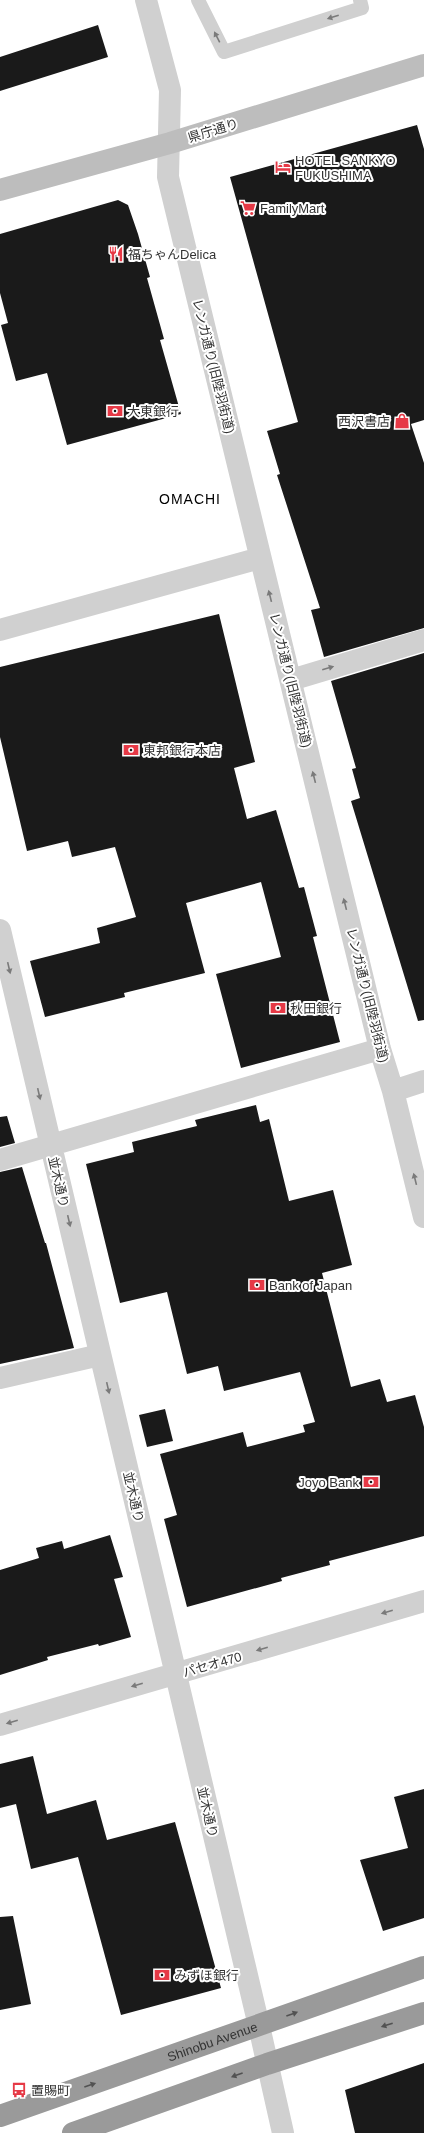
<svg xmlns="http://www.w3.org/2000/svg" width="424" height="2133" viewBox="0 0 424 2133" font-family="Helvetica,'Noto Sans JP',sans-serif">
<style>
.building{fill:#1a1a1a}
.lines{fill:none;stroke-linecap:round;stroke-linejoin:round}
.lane{stroke:#d0d0d0;stroke-width:14}
.street{stroke:#d0d0d0;stroke-width:22}
.secondary{stroke:#bdbdbd;stroke-width:22}
.highway{stroke:#9a9a9a;stroke-width:22}
.oneway{fill:#7a7a7a}
.oneway2{fill:#525252}
.labels{text-anchor:middle;stroke-width:4;stroke-linejoin:round;paint-order:stroke}
.street-label{font-size:13px;fill:#333;stroke:#fff}
.poi-label{font-size:13px;fill:#333;stroke:#fff;text-anchor:start}
.neighbourhood-label{font-size:14px;letter-spacing:1px;fill:#000;stroke:#fff}
</style>
<rect width="100%" height="100%" fill="#fff"/>
<path class="building" d="M 98,25 L 108,57 L 0,91 L 0,57 Z
M 417,125 L 424,149 L 424,420 L 411,424 L 424,463 L 424,628 L 324,657 L 311,610 L 320,608 L 277,475 L 280,474 L 267,431 L 298,422 L 230,177 Z
M 118,200 L 128,205 L 138,234 L 150,277 L 147,278 L 164,339 L 160,340 L 181,414 L 67,445 L 47,373 L 16,381 L 1,325 L 8,323 L 0,293 L 0,234 Z
M 219,614 L 255,762 L 234,768 L 247,819 L 276,810 L 299,888 L 304,887 L 317,936 L 313,937 L 340,1042 L 241,1068 L 216,974 L 281,957 L 261,882 L 186,903 L 205,973 L 124,993 L 125,997 L 45,1017 L 30,961 L 100,943 L 97,928 L 136,917 L 115,847 L 72,857 L 68,841 L 27,851 L 0,737 L 0,667 Z
M 424,653 L 424,1020 L 418,1021 L 351,801 L 360,798 L 352,769 L 356,768 L 331,681 Z
M 256,1105 L 260,1122 L 269,1119 L 289,1201 L 333,1190 L 352,1265 L 322,1273 L 351,1387 L 380,1379 L 387,1402 L 415,1395 L 424,1427 L 424,1536 L 329,1561 L 330,1565 L 281,1578 L 282,1581 L 187,1607 L 164,1519 L 177,1515 L 160,1454 L 243,1432 L 247,1447 L 305,1432 L 303,1425 L 315,1422 L 300,1372 L 224,1391 L 218,1366 L 187,1374 L 167,1292 L 120,1303 L 86,1164 L 134,1152 L 132,1142 L 197,1126 L 195,1120 Z
M 7,1116 L 15,1143 L 0,1147 L 0,1117 Z
M 22,1167 L 45,1243 L 46,1243 L 74,1348 L 0,1364 L 0,1172 Z
M 165,1409 L 173,1441 L 147,1447 L 139,1415 Z
M 110,1535 L 123,1577 L 114,1579 L 131,1637 L 99,1646 L 98,1644 L 47,1657 L 48,1660 L 0,1675 L 0,1570 L 39,1558 L 36,1548 L 62,1541 L 64,1549 Z
M 33,1756 L 47,1814 L 96,1800 L 107,1840 L 175,1822 L 221,1988 L 121,2015 L 78,1857 L 31,1869 L 16,1804 L 0,1808 L 0,1764 Z
M 424,1789 L 424,1918 L 383,1931 L 360,1860 L 408,1848 L 394,1797 Z
M 13,1916 L 31,2004 L 0,2010 L 0,1917 Z
M 424,2063 L 424,2133 L 355,2133 L 345,2090 Z"/>
<g class="lines">
<path class="lane" d="M 198,0 L 224,52 L 362,8 L 360,0"/>
<path class="street" d="M 146,0 L 170,90 L 168,177 L 380,1049 L 393,1091 L 424,1217
M 0,630 L 260,558
M 291,680 L 424,640
M 0,930 L 259,2026 L 283,2133
M 393,1091 L 424,1081
M 0,1160 L 380,1049
M 0,1378 L 100,1355
M 0,1725 L 424,1601"/>
<path class="secondary" d="M 0,190 L 170,143 L 424,65"/>
<g class="highway">
<path id="s1" d="M 0,2116 L 424,1967"/>
<path d="M 73,2133 L 267,2064 L 424,2013"/>
</g>
</g>
<defs><path id="oneway-solid" d="M-6-.8H1V-3.2L6.5 0L1 3.2V.8H-6Z"/></defs>
<g class="oneway">
<use href="#oneway-solid" transform="translate(333 17) rotate(163)"/>
<use href="#oneway-solid" transform="translate(217 37) rotate(-117)"/>
<use href="#oneway-solid" transform="translate(270 596) rotate(-104)"/>
<use href="#oneway-solid" transform="translate(328 668) rotate(-16)"/>
<use href="#oneway-solid" transform="translate(314 777) rotate(-104)"/>
<use href="#oneway-solid" transform="translate(345 904) rotate(-104)"/>
<use href="#oneway-solid" transform="translate(9 968) rotate(77)"/>
<use href="#oneway-solid" transform="translate(39 1094) rotate(77)"/>
<use href="#oneway-solid" transform="translate(415 1179) rotate(-104)"/>
<use href="#oneway-solid" transform="translate(69 1221) rotate(77)"/>
<use href="#oneway-solid" transform="translate(108 1388) rotate(77)"/>
<use href="#oneway-solid" transform="translate(387 1612) rotate(164)"/>
<use href="#oneway-solid" transform="translate(262 1649) rotate(164)"/>
<use href="#oneway-solid" transform="translate(137 1685) rotate(164)"/>
<use href="#oneway-solid" transform="translate(12 1722) rotate(164)"/>
</g>
<g class="oneway2">
<use href="#oneway-solid" transform="translate(292 2014) rotate(-20)"/>
<use href="#oneway-solid" transform="translate(387 2025) rotate(162)"/>
<use href="#oneway-solid" transform="translate(237 2075) rotate(160)"/>
<use href="#oneway-solid" transform="translate(90 2085) rotate(-19)"/>
</g>
<defs>
<symbol id="hotel-bare" viewBox="-9 -9 18 18"><path d="M-6-4.5h1.5V1H6V5H4.5V3h-9V5H-6ZM-4 0a1.8 1.8 0 1 1 3.6 0ZM.5 0V-2.5h3Q6-2.5 6 0Z" fill="#e63946" stroke="#fff" stroke-width="2.5" paint-order="stroke"/></symbol>
<symbol id="supermarket-bare" viewBox="-9 -9 18 18"><path d="M-6-5.5h2.5l.6 2H6L4.5 2H-2.5L-4.4-4H-6ZM-1.5 3.2a1.3 1.3 0 1 0 .1 0ZM3 3.2a1.3 1.3 0 1 0 .1 0Z" fill="#e63946" stroke="#fff" stroke-width="2.5" paint-order="stroke"/></symbol>
<symbol id="restaurant-bare" viewBox="-9 -9 18 18"><path d="M-5-6h1v4h1v-4h1v4h1v-4h1v5L-1.5 .5V6h-2V.5L-5-1ZM5-6V6H3V1.5H1.5Q1.5-4 5-6Z" fill="#e63946" stroke="#fff" stroke-width="2.5" paint-order="stroke"/></symbol>
<symbol id="bank-bare" viewBox="-9 -9 18 18"><path d="M-6-4H6V4H-6ZM0-2.3a2.3 2.3 0 1 0 0 4.6a2.3 2.3 0 1 0 0-4.6Z" fill="#e63946" stroke="#fff" stroke-width="2.5" paint-order="stroke"/></symbol>
<symbol id="shop-bare" viewBox="-9 -9 18 18"><path d="M-5-2.5h2.3a2.7 3.5 0 0 1 5.4 0H5L5.5 6h-11ZM-1.5-2.5h3a1.5 2.3 0 0 0-3 0Z" fill="#e63946" stroke="#fff" stroke-width="2.5" paint-order="stroke"/></symbol>
<symbol id="bus-bare" viewBox="-9 -9 18 18"><path d="M-5-6H5V4H4V6H2V4H-2V6H-4V4H-5ZM-3.5-4V0h7V-4ZM-3.5 1.2v1.5H-2V1.2ZM2 1.2v1.5H3.5V1.2Z" fill="#e63946" stroke="#fff" stroke-width="2.5" paint-order="stroke"/></symbol>
</defs>
<g fill-rule="evenodd">
<use href="#hotel-bare" x="272" y="156" width="22" height="22"/>
<use href="#supermarket-bare" x="237" y="197" width="22" height="22"/>
<use href="#restaurant-bare" x="105" y="243" width="22" height="22"/>
<use href="#bank-bare" x="104" y="400" width="22" height="22"/>
<use href="#shop-bare" x="391" y="410" width="22" height="22"/>
<use href="#bank-bare" x="120" y="739" width="22" height="22"/>
<use href="#bank-bare" x="267" y="997" width="22" height="22"/>
<use href="#bank-bare" x="246" y="1274" width="22" height="22"/>
<use href="#bank-bare" x="360" y="1471" width="22" height="22"/>
<use href="#bank-bare" x="151" y="1964" width="22" height="22"/>
<use href="#bus-bare" x="8" y="2079" width="22" height="22"/>
</g>
<g class="labels">
<g class="street-label">
<text transform="translate(213 130) rotate(-17)" y="5">県庁通り</text>
<text transform="translate(214 366) rotate(76)" y="5">レンガ通り(旧陸羽街道)</text>
<text transform="translate(291 680) rotate(76)" y="5">レンガ通り(旧陸羽街道)</text>
<text transform="translate(368 995) rotate(76)" y="5">レンガ通り(旧陸羽街道)</text>
<text transform="translate(59 1182) rotate(77)" y="5">並木通り</text>
<text transform="translate(134 1497) rotate(77)" y="5">並木通り</text>
<text transform="translate(212 1664) rotate(-16)" y="5">パセオ470</text>
<text transform="translate(208 1812) rotate(77)" y="5">並木通り</text>
<text dy="5" stroke="none"><textPath href="#s1" startOffset="225">Shinobu Avenue</textPath></text>
</g>
<g class="poi-label">
<text x="295" y="165">HOTEL SANKYO<tspan x="295" dy="15">FUKUSHIMA</tspan></text>
<text x="260" y="213">FamilyMart</text>
<text x="128" y="259">福ちゃんDelica</text>
<text x="127" y="416">大東銀行</text>
<text x="390" y="426" text-anchor="end">西沢書店</text>
<text x="143" y="755">東邦銀行本店</text>
<text x="290" y="1013">秋田銀行</text>
<text x="269" y="1290">Bank of Japan</text>
<text x="359" y="1487" text-anchor="end">Joyo Bank</text>
<text x="174" y="1980">みずほ銀行</text>
<text x="31" y="2095">置賜町</text>
</g>
<g class="neighbourhood-label">
<text x="190" y="504">OMACHI</text>
</g>
</g>
</svg>
